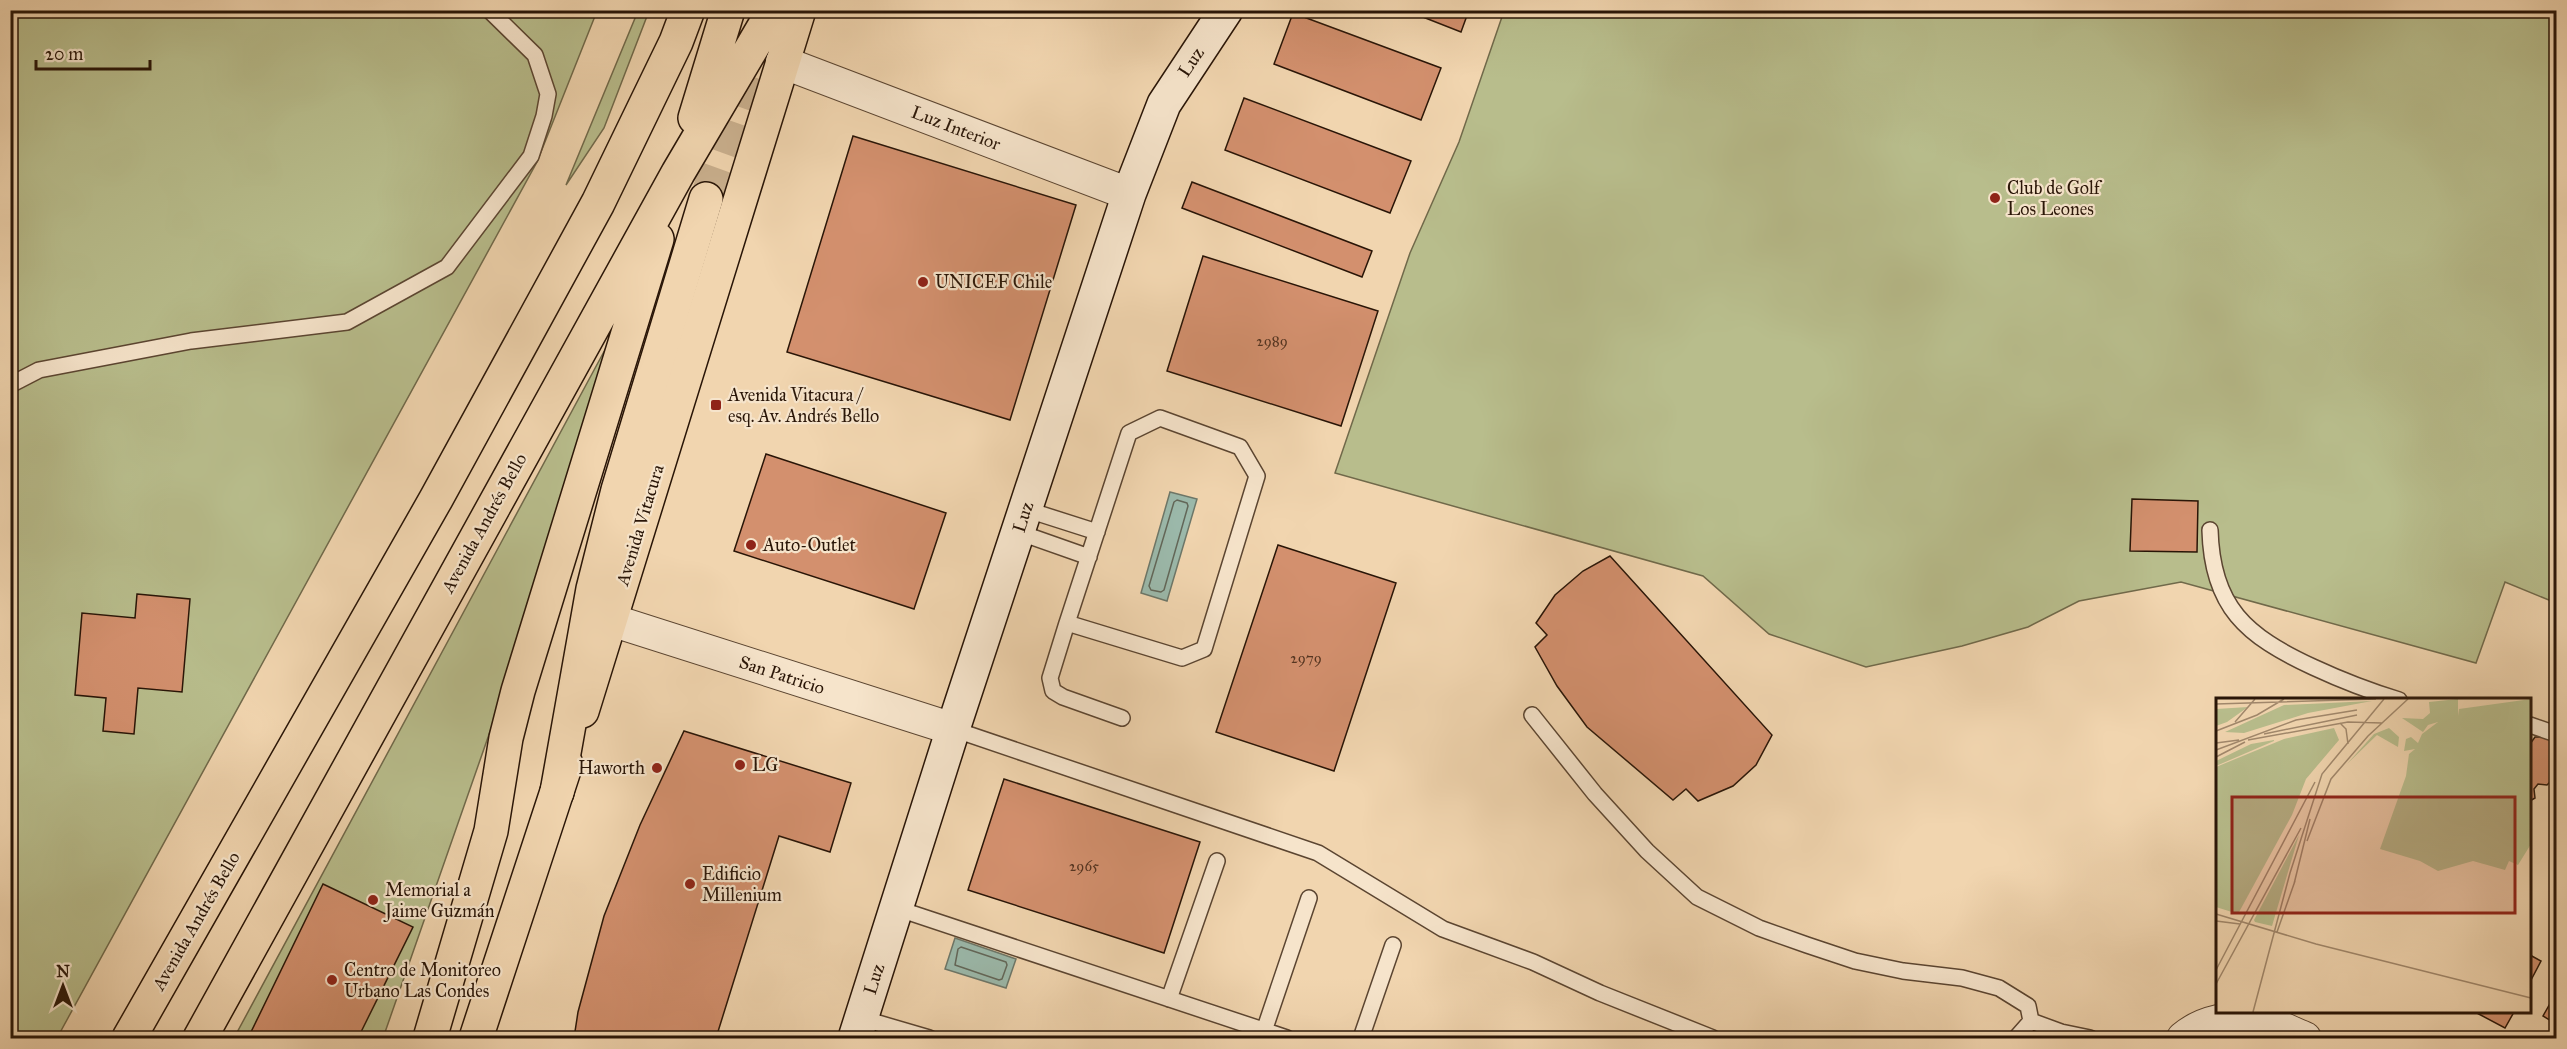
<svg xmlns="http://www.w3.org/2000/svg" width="2567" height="1049" viewBox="0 0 2567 1049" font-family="'IM FELL Great Primer',serif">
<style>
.green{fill:#b8bd8c;stroke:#70694a;stroke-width:1.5}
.water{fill:#9bb9ab;stroke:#6d7769;stroke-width:1.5}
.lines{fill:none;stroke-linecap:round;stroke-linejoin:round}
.shore{stroke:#626759;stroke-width:1.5}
.building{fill:#d3906e;stroke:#291507;stroke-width:1.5}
.highway-tunnel{stroke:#c9af8d;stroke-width:33;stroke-dasharray:33 16;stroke-linecap:butt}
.lane-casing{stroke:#5b4531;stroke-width:18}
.street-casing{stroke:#5b4531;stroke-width:34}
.secondary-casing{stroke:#291507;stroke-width:36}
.primary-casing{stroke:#291507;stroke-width:36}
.highway-casing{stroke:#291507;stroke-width:36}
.lane{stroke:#f6e4cb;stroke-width:15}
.street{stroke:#f6e4cb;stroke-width:32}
.secondary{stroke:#f6e4cb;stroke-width:33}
.primary{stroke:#f1d5af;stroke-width:33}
.highway{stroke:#f1d5af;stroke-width:33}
.poi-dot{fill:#8f2418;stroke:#f6e4cb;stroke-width:2}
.labels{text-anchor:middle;stroke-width:4.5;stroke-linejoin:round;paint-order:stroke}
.number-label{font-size:15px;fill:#543421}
.street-label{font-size:18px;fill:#291507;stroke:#f6e4cb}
.poi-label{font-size:18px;fill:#291507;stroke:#f6e4cb;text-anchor:start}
.inset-road{fill:none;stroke:#a1886c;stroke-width:1.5}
.view{fill:#8f2418;fill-opacity:0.15;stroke:#8f2418;stroke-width:3}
.inset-edge{fill:none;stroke:#291507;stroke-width:3}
</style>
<rect width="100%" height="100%" fill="#f1d5af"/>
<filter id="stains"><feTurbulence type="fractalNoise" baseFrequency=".00333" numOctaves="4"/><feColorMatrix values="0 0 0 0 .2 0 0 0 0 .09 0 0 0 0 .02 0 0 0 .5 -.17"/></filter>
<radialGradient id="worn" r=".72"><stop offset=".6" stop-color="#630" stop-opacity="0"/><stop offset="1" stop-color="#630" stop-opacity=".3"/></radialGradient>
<path class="green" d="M 10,11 L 597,11 L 537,162 L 57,1038 L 10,1038 Z
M 638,11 L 649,11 L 604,128 L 566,185 Z
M 1504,11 L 2556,11 L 2556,603 L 2505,582 L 2476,663 L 2181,582 L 2079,601 L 2028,627 L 1962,646 L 1866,667 L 1769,634 L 1703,576 L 1335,473 L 1410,253 L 1459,142 Z
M 607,346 L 537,597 L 383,1038 L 234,1038 Z"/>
<path class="water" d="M 1170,492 L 1197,499 L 1167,601 L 1141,593 Z
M 955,938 L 1016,959 L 1006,988 L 945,969 Z"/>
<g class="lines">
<path class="shore" d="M 1177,500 L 1187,503 L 1188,506 L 1164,590 L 1161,592 L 1151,590 L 1149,586 L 1174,502 Z
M 961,947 L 1006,962 L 1007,965 L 1002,979 L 999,980 L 955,965 L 958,949 Z"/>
</g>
<path class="building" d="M 1405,10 L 1469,10 L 1461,32 Z
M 1293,13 L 1441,68 L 1421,120 L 1274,64 Z
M 1244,98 L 1411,161 L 1390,213 L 1225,150 Z
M 853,136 L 1076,205 L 1010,420 L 787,352 Z
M 1192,182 L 1372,251 L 1362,277 L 1182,208 Z
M 1203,256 L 1378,311 L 1341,426 L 1167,371 Z
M 766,454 L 946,513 L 914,609 L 734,551 Z
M 2132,499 L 2198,501 L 2197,552 L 2130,551 Z
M 1278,545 L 1396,583 L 1334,771 L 1216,732 Z
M 1610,556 L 1772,735 L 1756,765 L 1733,786 L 1698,801 L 1686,789 L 1673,800 L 1587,727 L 1557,686 L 1535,647 L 1547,635 L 1536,623 L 1555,595 L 1583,571 Z
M 137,594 L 190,599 L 182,692 L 138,688 L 134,734 L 103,731 L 106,698 L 75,695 L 82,613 L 135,618 Z
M 684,731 L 851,783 L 830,852 L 779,836 L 716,1038 L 574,1038 L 578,1012 L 604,916 L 640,825 Z
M 2535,737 L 2548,737 L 2555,744 L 2556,776 L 2547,785 L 2538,784 L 2534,789 L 2535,798 L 2530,801 L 2530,744 Z
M 1004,779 L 1200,842 L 1164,953 L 968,890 Z
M 323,884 L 413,927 L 358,1038 L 264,1038 L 251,1032 Z
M 2530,955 L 2541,961 L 2530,982 Z
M 2556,993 L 2556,1024 L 2543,1016 Z
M 2475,1012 L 2514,1012 L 2505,1028 Z"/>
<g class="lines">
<path class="highway-tunnel" d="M 706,199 L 757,56"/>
<defs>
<path id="lane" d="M 10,385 L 39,370 L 191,341 L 347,322 L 447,267 L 531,156 L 544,116 L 548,94 L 535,55 L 489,10
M 1160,418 L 1240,447 L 1257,476 L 1204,649 L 1182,658 L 1067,623 L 1129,433 Z
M 1025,509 L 1097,532
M 2210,530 C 2212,607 2246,636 2313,667 C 2341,680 2369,691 2399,700
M 1018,532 L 1089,557
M 1067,623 L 1050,678 L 1053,691 L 1063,697 L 1122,718
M 1532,715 L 1595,794 L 1647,851 L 1697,897 L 1759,928 L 1807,945 L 1855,961 L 1903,971 L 1962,978 L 1999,988 L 2028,1006 L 2031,1021 L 2016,1038
M 2530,725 L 2556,734
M 953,729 L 1318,853 L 1443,929 L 1533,962 L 1600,993 L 1713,1038
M 896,908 L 1287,1038
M 1169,999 L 1217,861
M 861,1018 L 929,1038
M 2031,1021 L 2061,1032 L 2090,1038
M 1264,1031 L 1309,898
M 1361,1038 L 1393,945"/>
<path id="street" d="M 782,62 L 1129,194
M 611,620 L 953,729
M 2183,1038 C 2203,1021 2231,1016 2258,1020 C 2273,1022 2291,1033 2305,1038"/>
<path id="secondary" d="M 855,1038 L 953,729 L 1129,194 L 1164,104 L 1226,10"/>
<path id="primary" d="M 695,118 L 728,10
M 582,711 L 799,10
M 129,1038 L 436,499 L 598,203 L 676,42 L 688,10
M 200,1038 L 678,173 L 774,10
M 430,1038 L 491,831 L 506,738 L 518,691 L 657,239
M 476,1038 L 566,764"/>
<path id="highway" d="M 557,792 L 593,589 L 618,490 L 706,199"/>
</defs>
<use href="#lane" class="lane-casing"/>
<use href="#street" class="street-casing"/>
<use href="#secondary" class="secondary-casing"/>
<use href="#primary" class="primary-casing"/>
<use href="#highway" class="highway-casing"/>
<use href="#lane" class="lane"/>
<use href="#street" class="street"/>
<use href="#secondary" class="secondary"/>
<use href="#primary" class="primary"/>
<use href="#highway" class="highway"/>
</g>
<g class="poi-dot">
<circle cx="1995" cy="198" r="6"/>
<circle cx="923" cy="282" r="6"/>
<rect x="710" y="399" width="12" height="12" rx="3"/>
<circle cx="751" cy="545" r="6"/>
<circle cx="740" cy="765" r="6"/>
<circle cx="657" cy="768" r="6"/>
<circle cx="690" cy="884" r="6"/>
<circle cx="373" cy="900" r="6"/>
<circle cx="332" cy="980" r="6"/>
</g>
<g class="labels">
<g class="number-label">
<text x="1272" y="346">2989</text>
<text x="1306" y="663">2979</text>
<text x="1084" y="871">2965</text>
</g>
<g class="street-label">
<text transform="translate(1191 62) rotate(-56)" y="6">Luz</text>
<text transform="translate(956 128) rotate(21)" y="6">Luz Interior</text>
<text transform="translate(1023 517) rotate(-72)" y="6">Luz</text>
<text transform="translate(484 523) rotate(-61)" y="6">Avenida Andrés Bello</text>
<text transform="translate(640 525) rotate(-73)" y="6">Avenida Vitacura</text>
<text transform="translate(782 675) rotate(18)" y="6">San Patricio</text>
<text transform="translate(196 921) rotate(-60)" y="6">Avenida Andrés Bello</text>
<text transform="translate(874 979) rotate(-72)" y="6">Luz</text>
</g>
<g class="poi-label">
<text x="2007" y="194">Club de Golf<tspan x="2007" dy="21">Los Leones</tspan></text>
<text x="935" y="288">UNICEF Chile</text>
<text x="728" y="401">Avenida Vitacura /<tspan x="728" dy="21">esq. Av. Andrés Bello</tspan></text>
<text x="763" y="551">Auto-Outlet</text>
<text x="752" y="771">LG</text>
<text x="645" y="774" text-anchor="end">Haworth</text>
<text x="702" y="880">Edificio<tspan x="702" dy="21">Millenium</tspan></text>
<text x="385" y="896">Memorial a<tspan x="385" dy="21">Jaime Guzmán</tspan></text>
<text x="344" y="976">Centro de Monitoreo<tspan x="344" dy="21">Urbano Las Condes</tspan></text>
</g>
</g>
<g transform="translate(2216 698)">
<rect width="315" height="315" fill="#f1d5af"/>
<path d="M 242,1 L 242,18 L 243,11 L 315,1 L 315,146 L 302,167 L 293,163 L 289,172 L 257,163 L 222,173 L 204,163 L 164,151 L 190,78 L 193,56 L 199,51 L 188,53 L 190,41 L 195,39 L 202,45 L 206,36 L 222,24 L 212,27 L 207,34 L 186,20 L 207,21 L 214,15 L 213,4 ZM 156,3 L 92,15 L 28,35 L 9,34 L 68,7 ZM 32,9 L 11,24 L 0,28 L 0,11 ZM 118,30 L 123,42 L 90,81 L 76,117 L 22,216 L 0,209 L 0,69 L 68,41 ZM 173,30 L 183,39 L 182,49 L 161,37 L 131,66 L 158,36 ZM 58,42 L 58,43 L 0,68 L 0,63 L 35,46 ZM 83,137 L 56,228 L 39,224 L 38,222 Z" fill="#b8bd8c"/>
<path class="inset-road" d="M 0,6 L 160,1M 19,24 L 39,1M 124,25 L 130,31 L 132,46M 0,33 L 41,17 L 68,1M 48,36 L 141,17M 32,42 L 132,24 L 166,25M 0,45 L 23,42M 0,52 L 80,22 L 141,12M 0,59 L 29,44M 91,143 L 115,81 L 152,38 L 192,1M 78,186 L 94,121M 0,216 L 100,246 L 315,300M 0,223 L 24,226M 61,234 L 79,183M 0,272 L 99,84M 0,286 L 85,130M 37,314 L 74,175 L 106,76 L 168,1"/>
<path class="view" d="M 16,99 L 299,99 L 299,215 L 16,215 Z"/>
<rect width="315" height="315" class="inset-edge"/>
</g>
<rect width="2567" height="1049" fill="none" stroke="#f1d5af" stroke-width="36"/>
<rect x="12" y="12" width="2543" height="1025" fill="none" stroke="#291507" stroke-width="3"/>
<rect x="18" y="18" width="2531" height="1013" fill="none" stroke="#291507" stroke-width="1.5"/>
<g transform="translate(63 986)" stroke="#f6e4cb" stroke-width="4.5" paint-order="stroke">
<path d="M0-4.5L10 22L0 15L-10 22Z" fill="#291507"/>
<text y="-9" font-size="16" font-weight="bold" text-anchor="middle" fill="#291507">N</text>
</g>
<path d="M36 60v9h114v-9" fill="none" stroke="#291507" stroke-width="3"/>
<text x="45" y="60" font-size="18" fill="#291507" stroke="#f6e4cb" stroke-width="4.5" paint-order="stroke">20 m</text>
<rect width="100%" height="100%" filter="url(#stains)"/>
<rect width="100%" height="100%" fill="url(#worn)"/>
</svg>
